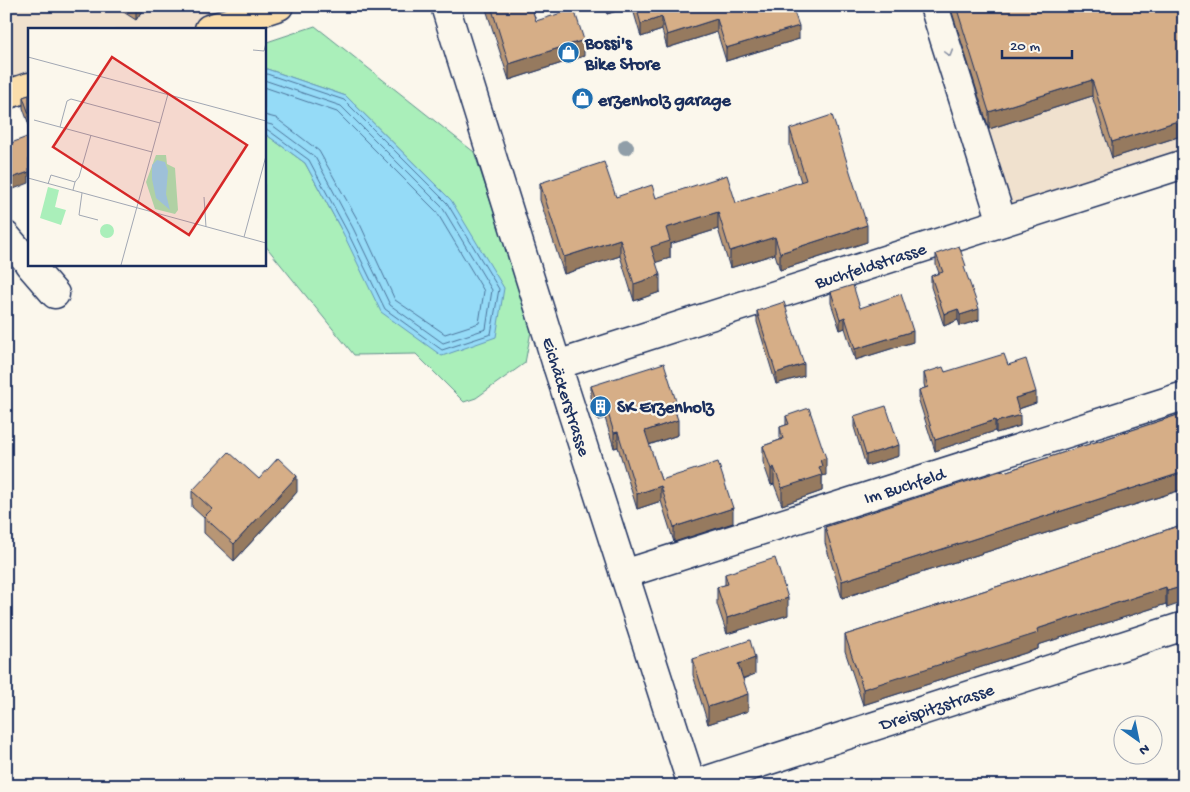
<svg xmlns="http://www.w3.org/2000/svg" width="1190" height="792" viewBox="0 0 1190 792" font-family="'Gochi Hand',sans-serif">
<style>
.built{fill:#f0e1ce}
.green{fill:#aaefba;stroke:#628f8c}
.water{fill:#95dbf7;stroke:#6496ba}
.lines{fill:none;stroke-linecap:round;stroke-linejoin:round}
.shore{stroke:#4c749b;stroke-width:1}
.minor-casing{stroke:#1b2f5e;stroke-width:31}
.major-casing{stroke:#1b2f5e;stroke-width:31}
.minor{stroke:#fbf7ec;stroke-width:28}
.major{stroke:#faddab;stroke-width:28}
.tree{fill:#909ea8}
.wall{fill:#b89674;stroke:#1b2f5e}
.shaded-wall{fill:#967a5e;stroke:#1b2f5e}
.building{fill:#d6ae87;stroke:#1b2f5e}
.oneway{stroke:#8b93a5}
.labels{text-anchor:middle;stroke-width:4.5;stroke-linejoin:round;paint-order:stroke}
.poi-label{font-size:18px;font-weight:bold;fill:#1b2f5e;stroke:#fbf7ec;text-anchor:start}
.street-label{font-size:18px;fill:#1b2f5e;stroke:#fbf7ec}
.inset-road{fill:none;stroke:#a1a7b3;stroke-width:1}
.view{fill:#d62828;fill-opacity:0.15;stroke:#d62828;stroke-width:2.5}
.inset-edge{fill:none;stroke:#1b2f5e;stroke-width:2.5}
</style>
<rect width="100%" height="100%" fill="#fbf7ec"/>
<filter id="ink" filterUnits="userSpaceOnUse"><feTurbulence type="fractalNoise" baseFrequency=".02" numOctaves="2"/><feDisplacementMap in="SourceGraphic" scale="10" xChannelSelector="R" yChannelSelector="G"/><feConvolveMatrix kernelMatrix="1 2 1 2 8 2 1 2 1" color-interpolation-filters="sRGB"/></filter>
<g filter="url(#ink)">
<path class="built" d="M 6,6 L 279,6 L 209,29 L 29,29 L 29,87 L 6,95 Z
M 926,6 L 1184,6 L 1184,159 L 994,220 Z"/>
<path class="green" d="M 315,26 L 474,152 L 532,326 L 525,363 L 476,398 L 464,402 L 416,354 L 354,355 L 264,244 L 264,133 L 305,163 L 343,233 L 451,200 L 346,96 L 264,68 L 264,43 Z"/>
<path class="water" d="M 264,68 L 346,96 L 451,200 L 504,288 L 496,337 L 442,356 L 381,312 L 343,233 L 305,163 L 264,133 Z"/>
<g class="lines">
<path class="shore" d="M 264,73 L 344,100 L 447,203 L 499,289 L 491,334 L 442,350 L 385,309 L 347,231 L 309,160 L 268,130 L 264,129
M 264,80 L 341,106 L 442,207 L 492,290 L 486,329 L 443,343 L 390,305 L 353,228 L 315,157 L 272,125 L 264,123
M 264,87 L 337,112 L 436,211 L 484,291 L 479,323 L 445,334 L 395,300 L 360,224 L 319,151 L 276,118 L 264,115"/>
<defs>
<g id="minor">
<path id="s1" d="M 445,6 L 557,365 L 692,785"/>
<path d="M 934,6 L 1002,222"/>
<path d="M 6,236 L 29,263"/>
<path d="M 29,264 L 55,294"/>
<path id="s2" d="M 557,365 L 1184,164"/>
<path id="s3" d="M 624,574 L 1184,396"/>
<path id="s4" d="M 689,786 L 1184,626"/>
</g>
<path id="major" d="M 209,29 L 279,6
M 6,95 L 29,87"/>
</defs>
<use href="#minor" class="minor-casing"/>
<use href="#major" class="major-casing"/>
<use href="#minor" class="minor"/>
<use href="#major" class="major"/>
</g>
<circle class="tree" cx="626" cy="147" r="8"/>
<path class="wall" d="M 114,6 L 145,6 L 136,20 Z
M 485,6 L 531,6 L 536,21 L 584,56 L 509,80 Z
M 604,6 L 731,6 L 732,10 L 799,39 L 726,61 L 717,32 L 667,48 L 662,30 L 641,37 L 632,6 L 607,14 Z
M 950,6 L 1184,6 L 1184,135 L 1112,158 L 1092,96 L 989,129 Z
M 29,95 L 29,125 L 23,108 L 23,97 Z
M 790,129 L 867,242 L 780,270 L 775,254 L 730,268 L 718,229 L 670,244 L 670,258 L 656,262 L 660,292 L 634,301 L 620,256 L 564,274 L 540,200 L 540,183 L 616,197 L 656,198 L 736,203 L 801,182 L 790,146 Z
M 936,254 L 966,274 L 979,320 L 960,326 L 958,320 L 944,326 L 931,287 L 931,276 L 939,273 L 936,265 Z
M 831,292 L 860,308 L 913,342 L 855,360 L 845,328 L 840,330 L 831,303 Z
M 757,311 L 804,376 L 776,384 L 757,322 Z
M 1008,365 L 1036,403 L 1019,409 L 1020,426 L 996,433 L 995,431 L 935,451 L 919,401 L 919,390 L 925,388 L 924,384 L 924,373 L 945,372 Z
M 591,386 L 676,414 L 678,435 L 649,445 L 661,480 L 733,523 L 674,542 L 661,501 L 637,509 L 618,447 L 614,448 L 605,418 L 598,420 L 591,401 Z
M 1184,413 L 1184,489 L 842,598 L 825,543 L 825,527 L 1004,472 Z
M 786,416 L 826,475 L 822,476 L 822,491 L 782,505 L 774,484 L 771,485 L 763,462 L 763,446 L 780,440 L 780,427 L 786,425 Z
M 854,416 L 899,456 L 866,466 L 854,427 Z
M 259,479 L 297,492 L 234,561 L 204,533 L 204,518 L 192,507 L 192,491 Z
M 1184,524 L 1167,608 L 1166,604 L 1038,645 L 1038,649 L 863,705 L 845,651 L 845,635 L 1021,579 Z
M 725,574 L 788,615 L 727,634 L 717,604 L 717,587 L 725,585 Z
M 693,659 L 755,674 L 743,679 L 748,711 L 708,724 L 693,675 Z"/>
<path class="shaded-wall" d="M 136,6 L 145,6 L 136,20 Z
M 607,6 L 632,6 L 607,14 Z
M 662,17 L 662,30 L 641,37 L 641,24 Z
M 717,19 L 717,32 L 667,48 L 667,35 Z
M 799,26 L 799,39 L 726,61 L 726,48 Z
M 584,40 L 584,56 L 509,80 L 509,64 Z
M 1092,80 L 1092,96 L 989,129 L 989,112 Z
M 1184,119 L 1184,135 L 1112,158 L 1112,142 Z
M 29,172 L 29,183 L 6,192 L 6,180 Z
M 718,212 L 718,229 L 670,244 L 670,258 L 651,264 L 651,247 L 666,228 Z
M 867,225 L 867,242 L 780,270 L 780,253 Z
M 775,237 L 775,254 L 730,268 L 730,251 Z
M 620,239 L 620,256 L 564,274 L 564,257 Z
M 660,275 L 660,292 L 634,301 L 634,284 Z
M 958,309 L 958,320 L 944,326 L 944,314 Z
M 979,309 L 979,320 L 960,326 L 960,315 Z
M 845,317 L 845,328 L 840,330 L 840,319 Z
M 913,331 L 913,342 L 855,360 L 855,349 Z
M 804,364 L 804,376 L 776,384 L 776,373 Z
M 1036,392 L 1036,403 L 1015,410 L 1015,398 Z
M 676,401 L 676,416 L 672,402 Z
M 605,403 L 605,418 L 598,420 L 598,405 Z
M 1020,415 L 1020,426 L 996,433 L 996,422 Z
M 678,420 L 678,435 L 645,446 L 645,431 Z
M 995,420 L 995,431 L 935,451 L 935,440 Z
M 618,432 L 618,447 L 614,448 L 614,433 Z
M 899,445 L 899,456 L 866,466 L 866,455 Z
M 826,458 L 826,475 L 822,476 L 822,491 L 782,505 L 782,488 L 819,467 L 820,460 Z
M 774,467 L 774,484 L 771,485 L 771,469 Z
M 1184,472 L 1184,489 L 842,598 L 842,581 Z
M 297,476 L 297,492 L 234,561 L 234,544 Z
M 661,486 L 661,501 L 637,509 L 637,494 Z
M 733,508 L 733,523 L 674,542 L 674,527 Z
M 1184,586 L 1184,602 L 1167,608 L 1167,591 Z
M 1166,587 L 1166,604 L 1038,645 L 1038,649 L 863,705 L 863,689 L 1037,629 Z
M 788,598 L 788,615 L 727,634 L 727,618 Z
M 755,658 L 755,674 L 738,680 L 738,664 Z
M 748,694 L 748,711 L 708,724 L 708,707 Z"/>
<path class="building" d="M 491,6 L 531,6 L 536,21 L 574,9 L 584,40 L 509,64 Z
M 636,6 L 731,6 L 732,10 L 743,6 L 792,6 L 799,26 L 726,48 L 717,19 L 667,35 L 662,17 L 641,24 Z
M 956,6 L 1184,6 L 1184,119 L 1112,142 L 1092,80 L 989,112 Z
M 29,95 L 29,114 L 23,97 Z
M 832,115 L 867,225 L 780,253 L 775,237 L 730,251 L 718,212 L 666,228 L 670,241 L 651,247 L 660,275 L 634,284 L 620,239 L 564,257 L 540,183 L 604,162 L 616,197 L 652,185 L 656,198 L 727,175 L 736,203 L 806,180 L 790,129 Z
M 27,137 L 29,142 L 29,172 L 6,180 L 6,145 Z
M 959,246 L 966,266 L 964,267 L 979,309 L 960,315 L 958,309 L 944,314 L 931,276 L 943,272 L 936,254 Z
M 853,285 L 860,308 L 901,294 L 913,331 L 855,349 L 845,317 L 840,319 L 831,292 Z
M 784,302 L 804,364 L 776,373 L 757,311 Z
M 1004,354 L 1008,365 L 1026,359 L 1036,392 L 1015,398 L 1020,415 L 996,422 L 995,420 L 935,440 L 919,390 L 928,387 L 924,373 L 943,367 L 945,372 Z
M 664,363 L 676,401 L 672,402 L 678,420 L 645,431 L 661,480 L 718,462 L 733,508 L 674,527 L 661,486 L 637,494 L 618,432 L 614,433 L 605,403 L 598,405 L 591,386 Z
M 886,406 L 899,445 L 866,455 L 854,416 Z
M 809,408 L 826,458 L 820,460 L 822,466 L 819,467 L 822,475 L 782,488 L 774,467 L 771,469 L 763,446 L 783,439 L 780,427 L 789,424 L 786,416 Z
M 1184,413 L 1184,472 L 842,581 L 825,527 L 1003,470 L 1004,472 Z
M 229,452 L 259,479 L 278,458 L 297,476 L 234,544 L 204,517 L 212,509 L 192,491 Z
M 1184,524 L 1184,586 L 1167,591 L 1166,587 L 1037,629 L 1038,633 L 863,689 L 845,635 L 1021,579 Z
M 775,558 L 788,598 L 727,618 L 717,587 L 728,584 L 725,574 Z
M 750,640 L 755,658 L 738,664 L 748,694 L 708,707 L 693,659 Z"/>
<defs><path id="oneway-chevron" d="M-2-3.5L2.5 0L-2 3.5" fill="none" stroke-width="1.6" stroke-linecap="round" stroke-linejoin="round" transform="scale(1.25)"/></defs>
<use class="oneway" href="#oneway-chevron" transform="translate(949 53) rotate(73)"/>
</g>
<defs>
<symbol id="shop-disc" viewBox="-11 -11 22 22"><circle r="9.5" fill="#1f6fb2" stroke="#fbf7ec"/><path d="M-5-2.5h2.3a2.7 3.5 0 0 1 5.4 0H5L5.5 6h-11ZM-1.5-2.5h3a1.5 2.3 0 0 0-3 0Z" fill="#fff"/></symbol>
<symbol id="building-disc" viewBox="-11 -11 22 22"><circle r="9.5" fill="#1f6fb2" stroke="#fbf7ec"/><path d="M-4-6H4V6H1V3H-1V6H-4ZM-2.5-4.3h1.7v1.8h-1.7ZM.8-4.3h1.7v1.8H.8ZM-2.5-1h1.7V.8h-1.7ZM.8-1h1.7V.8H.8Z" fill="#fff"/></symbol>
</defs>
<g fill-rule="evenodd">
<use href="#shop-disc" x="556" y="40" width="25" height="25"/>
<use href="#shop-disc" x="570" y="86" width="25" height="25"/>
<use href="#building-disc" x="588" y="394" width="25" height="25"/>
</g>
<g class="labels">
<g class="poi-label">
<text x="585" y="48">Bossi's<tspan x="585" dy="21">Bike Store</tspan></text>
<text x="598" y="105">erzenholz garage</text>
<text x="617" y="412">SK Erzenholz</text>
</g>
<g class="street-label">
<text dy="6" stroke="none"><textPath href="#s2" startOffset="329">Buchfeldstrasse</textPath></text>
<text dy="6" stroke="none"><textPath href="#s1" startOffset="409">Eichäckerstrasse</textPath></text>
<text dy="6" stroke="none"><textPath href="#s3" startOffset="294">Im Buchfeld</textPath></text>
<text dy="6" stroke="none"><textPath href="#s4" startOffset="260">Dreispitzstrasse</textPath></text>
</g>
</g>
<g transform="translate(28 28)">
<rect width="238" height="238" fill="#fbf7ec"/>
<path d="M 128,127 L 138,127 L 139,136 L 147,140 L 150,182 L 147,186 L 127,181 L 118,154 ZM 20,159 L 31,162 L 27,179 L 38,182 L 33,197 L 12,190 ZM72 203a7 7 0 1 1 14 0a7 7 0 1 1-14 0Z" fill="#aaefba"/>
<path d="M 129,132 L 137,134 L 140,143 L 138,166 L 142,182 L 128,170 L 124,151 L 124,137 Z" fill="#95dbf7"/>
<path class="inset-road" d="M 225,22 L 236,23 L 238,15M 0,29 L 238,93M 6,92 L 124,124M 32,99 L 39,73 L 43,71 L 132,95M 0,150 L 238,215M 47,154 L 51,149 L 63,107M 20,156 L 23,147 L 47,154 L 45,162M 54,165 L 51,187 L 70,192M 176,169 L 178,199M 216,209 L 238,128M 93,237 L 140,66"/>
<path class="view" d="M 84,29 L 219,117 L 161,207 L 25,119 Z"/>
<rect width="238" height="238" class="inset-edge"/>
</g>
<rect width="1190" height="792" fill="none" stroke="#fbf7ec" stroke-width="25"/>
<rect x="12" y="12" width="1165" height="767" fill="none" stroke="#1b2f5e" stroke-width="2" filter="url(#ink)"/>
<g transform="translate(1138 740) rotate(147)"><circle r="24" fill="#fbf7ec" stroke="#a1a7b3"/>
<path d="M0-4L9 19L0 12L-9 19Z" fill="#1f6fb2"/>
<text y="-8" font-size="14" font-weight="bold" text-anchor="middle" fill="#1b2f5e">N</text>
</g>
<path d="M1002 50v8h70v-8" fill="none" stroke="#1b2f5e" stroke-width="2.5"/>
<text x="1010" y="50" font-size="15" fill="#1b2f5e" stroke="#fbf7ec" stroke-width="4" paint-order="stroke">20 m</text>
</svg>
